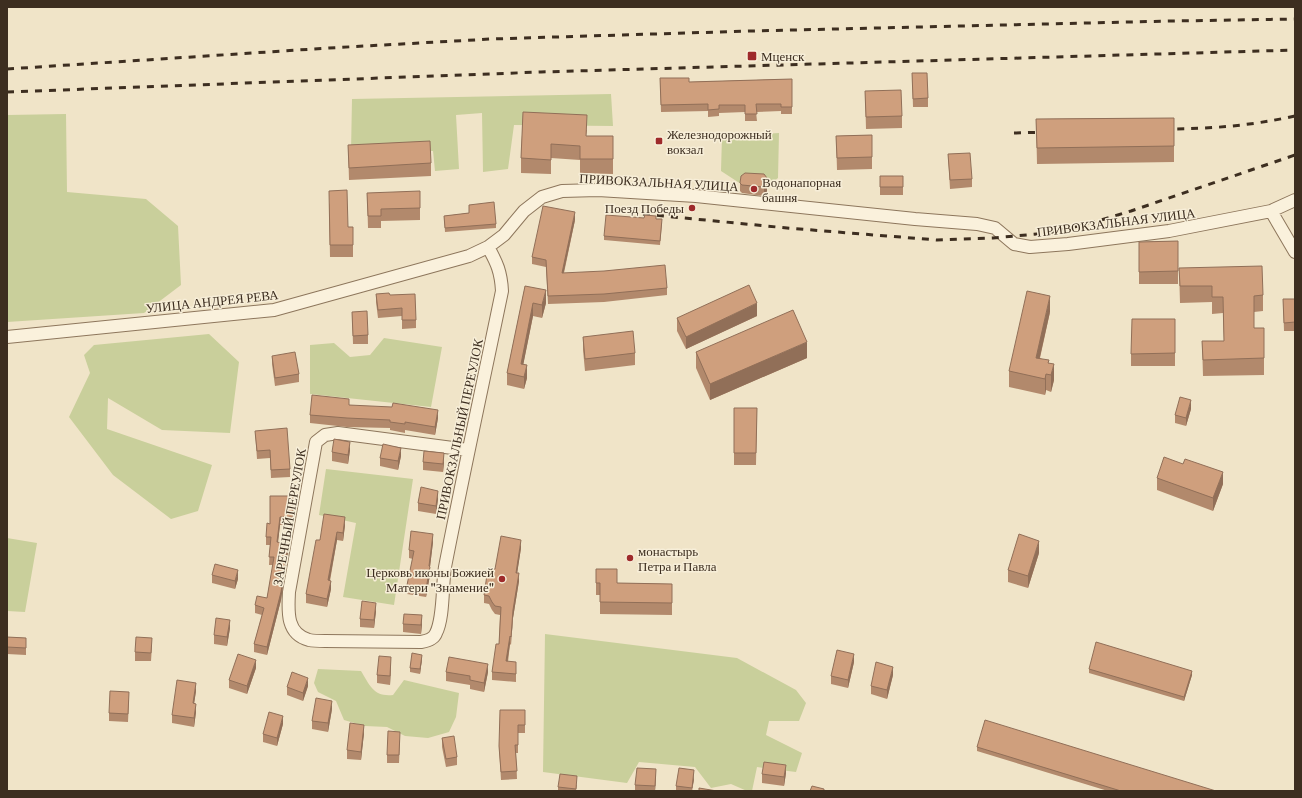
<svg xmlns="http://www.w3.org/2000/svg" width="1302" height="798" viewBox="0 0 1302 798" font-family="'Crimson Pro',serif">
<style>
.green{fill:#c9cf9b}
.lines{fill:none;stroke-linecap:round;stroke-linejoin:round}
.street-casing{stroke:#8d765c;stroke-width:14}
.street{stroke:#faf1dc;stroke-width:12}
.rail{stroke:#3d2e20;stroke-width:3;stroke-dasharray:7 7;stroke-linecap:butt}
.wall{fill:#b2896c}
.shaded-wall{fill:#916f58}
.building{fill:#cf9f7d;stroke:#916f58}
.poi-dot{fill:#9e2a2b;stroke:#f7eed8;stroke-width:1.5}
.labels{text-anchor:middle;stroke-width:3;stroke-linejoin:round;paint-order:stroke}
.poi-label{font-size:13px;fill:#3d2e20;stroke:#f7eed8;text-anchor:start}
.street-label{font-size:13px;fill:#3d2e20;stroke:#f7eed8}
</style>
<rect width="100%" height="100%" fill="#f0e4c8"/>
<path class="green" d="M 611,94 L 613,126 L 514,125 L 508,169 L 483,172 L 482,113 L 456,115 L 459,169 L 435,171 L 433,151 L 351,152 L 352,99 Z
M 66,114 L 67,192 L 146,199 L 178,226 L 181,285 L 144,313 L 7,322 L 7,115 Z
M 779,133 L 778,178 L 767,186 L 764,182 L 741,184 L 721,171 L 722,136 Z
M 209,334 L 239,362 L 230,433 L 162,430 L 108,398 L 107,429 L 212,465 L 198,511 L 171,519 L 113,475 L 69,417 L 90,373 L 84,355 L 94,345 Z
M 384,338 L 442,347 L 431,407 L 310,394 L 310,345 L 334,343 L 350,357 L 370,355 Z
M 326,469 L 413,479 L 394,605 L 343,597 L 356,523 L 319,515 Z
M 7,538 L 37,543 L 25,612 L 7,611 Z
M 545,634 L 737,658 L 796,690 L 806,703 L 799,721 L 769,721 L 766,735 L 802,753 L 796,772 L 757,767 L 752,791 L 747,791 L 731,784 L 711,788 L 695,767 L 639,762 L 627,783 L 543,772 Z
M 318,669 L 361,671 C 370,686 374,697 393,695 L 404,680 L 459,693 L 456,717 L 449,732 L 428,738 L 405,736 L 387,727 L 365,726 L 344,720 L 336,701 L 318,692 L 314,683 Z"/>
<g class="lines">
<defs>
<path id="street" d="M 1271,211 L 1295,252
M 7,337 L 274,310 L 469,256 L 488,247 L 504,235 L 524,211 L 542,197 L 562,191 L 598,190 L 696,196 L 915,219 L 977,224 L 995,228 L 1014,244 L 1030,247 L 1068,244 L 1169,231 L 1271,211 L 1295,200
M 468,450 L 338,433 L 325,435 L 316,442 L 289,592 C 288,611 286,634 309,640 C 314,641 320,641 325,641 L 421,642 C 427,641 434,639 436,633 C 444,618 442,585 445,567 C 463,475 483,383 502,291 C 501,272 497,263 488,247"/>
</defs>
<use href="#street" class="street-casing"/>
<use href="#street" class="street"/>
<path class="rail" d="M 7,69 L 329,48 L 491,39 L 751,31 L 1173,21 L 1295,19
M 7,92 L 541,72 L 1295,50
M 1163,129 C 1210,129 1249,126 1295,116
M 1014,133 L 1048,132
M 643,214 L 787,228 L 937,240 L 993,238 L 1048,233 L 1091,223 L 1131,211 L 1295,155"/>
</g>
<path class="wall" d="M 912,73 L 928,98 L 928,107 L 913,107 Z
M 660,78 L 689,82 L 792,79 L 792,114 L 781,114 L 781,111 L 756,112 L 757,121 L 745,121 L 745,112 L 719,113 L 719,116 L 708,117 L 708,111 L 661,112 Z
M 865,91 L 902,116 L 902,128 L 866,129 Z
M 523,112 L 587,130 L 586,136 L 613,136 L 613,174 L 580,173 L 580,160 L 551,158 L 551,174 L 521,173 L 521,158 Z
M 1174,118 L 1174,162 L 1037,164 L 1036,119 Z
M 872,135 L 872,169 L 837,170 L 836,136 Z
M 348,145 L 431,163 L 431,176 L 349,180 Z
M 948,154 L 972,179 L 972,187 L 950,189 Z
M 880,176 L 903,176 L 903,195 L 880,195 Z
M 740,183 L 767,186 L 767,194 L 764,196 L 742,193 L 740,191 Z
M 367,193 L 420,208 L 420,220 L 381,221 L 381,228 L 368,228 Z
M 329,203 L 348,227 L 353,227 L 353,257 L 330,257 Z
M 469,205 L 496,224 L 496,228 L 445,232 L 444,216 L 469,213 Z
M 644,218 L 656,219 L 662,223 L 660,245 L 604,240 L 604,236 Z
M 575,220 L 564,273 L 667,288 L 667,295 L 604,302 L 548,304 L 546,267 L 532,264 L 532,257 Z
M 1178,241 L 1178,284 L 1139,284 L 1139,242 Z
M 1179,268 L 1263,295 L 1263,311 L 1254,312 L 1254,328 L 1264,328 L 1264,375 L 1203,376 L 1202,341 L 1224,341 L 1223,313 L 1212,314 L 1212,302 L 1180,303 Z
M 525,286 L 546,303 L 542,318 L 533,316 L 523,365 L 527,378 L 524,389 L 507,385 L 507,373 Z
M 376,294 L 390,295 L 416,320 L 416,328 L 402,329 L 402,316 L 378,318 L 376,302 Z
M 1283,299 L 1295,299 L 1295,331 L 1284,331 Z
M 352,312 L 368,335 L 368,344 L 353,344 Z
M 1050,312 L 1040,358 L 1049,363 L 1054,380 L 1051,392 L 1046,390 L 1045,395 L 1009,387 L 1009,371 Z
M 757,316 L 686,349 L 677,331 L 677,318 Z
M 1175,319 L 1175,366 L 1131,366 L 1131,354 Z
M 583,337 L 635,353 L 635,365 L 585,371 L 583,350 Z
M 696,352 L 807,358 L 710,400 L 696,368 Z
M 272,356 L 299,374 L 299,382 L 275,386 L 272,364 Z
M 349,405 L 438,418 L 435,435 L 405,430 L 405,433 L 390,430 L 390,428 L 347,427 L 310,423 L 310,415 Z
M 734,408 L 757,408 L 756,465 L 734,465 Z
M 1191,409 L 1186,426 L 1175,423 L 1175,415 Z
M 255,431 L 290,469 L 290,477 L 271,478 L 270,458 L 257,459 Z
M 350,450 L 348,464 L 332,461 L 332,452 Z
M 401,456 L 398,470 L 380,466 L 380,458 Z
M 423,462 L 444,462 L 443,472 L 423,470 Z
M 1157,478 L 1223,484 L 1213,511 L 1157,490 Z
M 293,496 L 293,525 L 280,525 L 278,542 L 288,552 L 281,600 L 267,655 L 254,652 L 254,644 L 262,615 L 255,613 L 255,605 L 267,598 L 273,565 L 269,565 L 270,545 L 266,545 L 266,537 L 270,524 Z
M 438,499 L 436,514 L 418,511 L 418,503 Z
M 345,525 L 343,541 L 337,540 L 330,581 L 331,589 L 327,607 L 306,603 L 306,594 L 320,540 Z
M 433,542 L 430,567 L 430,575 L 426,597 L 407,594 L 407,585 L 413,559 L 409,558 L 409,550 Z
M 521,548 L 517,573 L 519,581 L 513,618 L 511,645 L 510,644 L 508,662 L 516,670 L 516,682 L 492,680 L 492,672 L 499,644 L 500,615 L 495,614 L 492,610 L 489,604 L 484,603 L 484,595 L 495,569 Z
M 1039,553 L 1028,588 L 1008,582 L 1008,570 Z
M 596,569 L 617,583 L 672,584 L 672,615 L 600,614 L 600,595 L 596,595 Z
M 212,575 L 238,579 L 235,589 L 212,583 Z
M 376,611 L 374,628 L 360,627 L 360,619 Z
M 403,624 L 422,624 L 421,634 L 403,632 Z
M 230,628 L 227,646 L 214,644 L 214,635 Z
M 7,637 L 26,638 L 26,655 L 7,654 Z
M 152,646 L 151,661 L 135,661 L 135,652 Z
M 422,659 L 420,674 L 410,672 L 410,668 Z
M 854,662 L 848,688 L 831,684 L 831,676 Z
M 391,665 L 390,685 L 377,683 L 377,675 Z
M 256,668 L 247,694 L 229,688 L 229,680 Z
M 1089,669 L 1192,675 L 1184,701 L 1089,673 Z
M 446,672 L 488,672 L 484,692 L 470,689 L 470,685 L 446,681 Z
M 893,675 L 887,699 L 871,694 L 871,686 Z
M 308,686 L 303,701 L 287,695 L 287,687 Z
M 196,691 L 194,703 L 196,712 L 194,727 L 172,723 L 172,715 Z
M 129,700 L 128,722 L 109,721 L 109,713 Z
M 332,709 L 328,732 L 312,729 L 312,721 Z
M 525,710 L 525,733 L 518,733 L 518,753 L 516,753 L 517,779 L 501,780 L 499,746 Z
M 283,724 L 277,746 L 263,742 L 263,734 Z
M 364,733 L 361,760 L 347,759 L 347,750 Z
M 442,738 L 457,757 L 457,765 L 446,767 L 442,747 Z
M 400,740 L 399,763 L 387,763 L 387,755 Z
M 977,747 L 1216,791 L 1108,791 L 977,751 Z
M 786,773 L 784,786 L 762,783 L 762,774 Z
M 656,777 L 655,791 L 635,791 L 635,785 Z
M 694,779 L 692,791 L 676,791 L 676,786 Z
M 577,785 L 576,791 L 558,791 L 558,787 Z"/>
<path class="shaded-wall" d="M 767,178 L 767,194 L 764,196 L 764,187 Z
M 575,212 L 575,220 L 562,280 L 562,273 Z
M 546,290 L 546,303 L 542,318 L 542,305 Z
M 1050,296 L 1050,312 L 1036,374 L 1036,358 Z
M 533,303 L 533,316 L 521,376 L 521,364 Z
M 757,303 L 757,316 L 686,349 L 686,337 Z
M 807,342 L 807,358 L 710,400 L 710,384 Z
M 1054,364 L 1054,380 L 1051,392 L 1051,375 Z
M 527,365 L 527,378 L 524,389 L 524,377 Z
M 1046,374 L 1046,390 L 1045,395 L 1045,379 Z
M 1191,400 L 1191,409 L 1186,426 L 1186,418 Z
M 438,410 L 438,418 L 435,435 L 435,427 Z
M 350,442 L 350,450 L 348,464 L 348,455 Z
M 401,448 L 401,456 L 398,470 L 398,461 Z
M 444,453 L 444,462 L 443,472 L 443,464 Z
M 1223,472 L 1223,484 L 1213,511 L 1213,498 Z
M 438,491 L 438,499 L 436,514 L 436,506 Z
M 280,517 L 280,525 L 277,550 L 277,542 Z
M 345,517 L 345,525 L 343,541 L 343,533 Z
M 337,532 L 337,540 L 328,589 L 328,580 Z
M 433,534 L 433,542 L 429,575 L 429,566 Z
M 521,540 L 521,548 L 516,581 L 516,573 Z
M 1039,541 L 1039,553 L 1028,588 L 1028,576 Z
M 288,544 L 288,552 L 281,600 L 267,655 L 267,647 Z
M 430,567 L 430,575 L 426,597 L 426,589 Z
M 238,570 L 238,579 L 235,589 L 235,581 Z
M 519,573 L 519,581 L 513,618 L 511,645 L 513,610 Z
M 331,581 L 331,589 L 327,607 L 327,599 Z
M 376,603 L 376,611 L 374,628 L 374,620 Z
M 422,615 L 422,624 L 421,634 L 421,625 Z
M 230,620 L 230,628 L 227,646 L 227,637 Z
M 510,636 L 510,644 L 506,670 L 506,661 Z
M 854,654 L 854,662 L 848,688 L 848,680 Z
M 422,655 L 422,659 L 420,674 L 420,669 Z
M 391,657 L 391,665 L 390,685 L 390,676 Z
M 256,660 L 256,668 L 247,694 L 247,686 Z
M 488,664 L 488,672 L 484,692 L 484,683 Z
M 893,667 L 893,675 L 887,699 L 887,690 Z
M 1192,671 L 1192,675 L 1184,701 L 1184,697 Z
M 308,678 L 308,686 L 303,701 L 303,693 Z
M 196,683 L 196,691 L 193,711 L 193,703 Z
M 332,701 L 332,709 L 328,732 L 328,723 Z
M 196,704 L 196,712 L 194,727 L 194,718 Z
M 283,716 L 283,724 L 277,746 L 277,738 Z
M 364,725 L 364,733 L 361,760 L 361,752 Z
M 786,765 L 786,773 L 784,786 L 784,777 Z
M 656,769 L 656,777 L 655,791 L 655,786 Z
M 694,770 L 694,779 L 692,791 Z"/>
<path class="building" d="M 912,73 L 927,73 L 928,98 L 913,99 Z
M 660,78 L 689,78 L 689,82 L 792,79 L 792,107 L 781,107 L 781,104 L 756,104 L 757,114 L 745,114 L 745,105 L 719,105 L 719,109 L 708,110 L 708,104 L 661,105 Z
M 901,90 L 902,116 L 866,117 L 865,91 Z
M 523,112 L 587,115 L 586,136 L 613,136 L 613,159 L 580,159 L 580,146 L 551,144 L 551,160 L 521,158 Z
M 1174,118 L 1174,146 L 1037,148 L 1036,119 Z
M 872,135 L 872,157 L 837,158 L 836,136 Z
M 430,141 L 431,163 L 349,168 L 348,145 Z
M 970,153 L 972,179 L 950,180 L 948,154 Z
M 745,173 L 764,174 L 767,178 L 767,186 L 764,187 L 742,185 L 740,183 L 741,176 Z
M 880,176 L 903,176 L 903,187 L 880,187 Z
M 347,190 L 348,227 L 353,227 L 353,245 L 330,245 L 329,191 Z
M 420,191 L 420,208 L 381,209 L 381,216 L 368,216 L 367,193 Z
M 494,202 L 496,224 L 445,228 L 444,216 L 469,213 L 469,205 Z
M 543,206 L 575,212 L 562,273 L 604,271 L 665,265 L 667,288 L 604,294 L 548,296 L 546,260 L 532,257 Z
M 606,215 L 644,218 L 645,215 L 656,216 L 656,219 L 662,219 L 660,241 L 604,236 Z
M 1178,241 L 1178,271 L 1139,272 L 1139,242 Z
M 1262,266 L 1263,295 L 1254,296 L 1254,328 L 1264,328 L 1264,358 L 1203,360 L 1202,341 L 1224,341 L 1223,297 L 1212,297 L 1212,286 L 1180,286 L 1179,268 Z
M 749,285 L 757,303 L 686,337 L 677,318 Z
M 525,286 L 546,290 L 542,305 L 533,303 L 521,364 L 527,365 L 524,377 L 507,373 Z
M 1027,291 L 1050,296 L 1036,358 L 1049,360 L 1048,363 L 1054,364 L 1051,375 L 1046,374 L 1045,379 L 1009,371 Z
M 389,293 L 390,295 L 415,294 L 416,320 L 402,320 L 402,308 L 378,310 L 376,294 Z
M 1283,299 L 1295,299 L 1295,322 L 1284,323 Z
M 793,310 L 807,342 L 710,384 L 696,352 Z
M 367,311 L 368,335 L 353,336 L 352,312 Z
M 1132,319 L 1175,319 L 1175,353 L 1131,354 Z
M 633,331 L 635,353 L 585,359 L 583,337 Z
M 295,352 L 299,374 L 275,378 L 272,356 Z
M 312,395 L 349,399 L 349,405 L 392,407 L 393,403 L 438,410 L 435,427 L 405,422 L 405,424 L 390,422 L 390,420 L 347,418 L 310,415 Z
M 1180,397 L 1191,400 L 1186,418 L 1175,415 Z
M 734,408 L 757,408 L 756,453 L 734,453 Z
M 287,428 L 290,469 L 271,470 L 270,450 L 257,451 L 255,431 Z
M 334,439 L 350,442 L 348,455 L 332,452 Z
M 383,444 L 401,448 L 398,461 L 380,458 Z
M 424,451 L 444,453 L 443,464 L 423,462 Z
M 1164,457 L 1183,464 L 1185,459 L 1223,472 L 1213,498 L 1157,478 Z
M 421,487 L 438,491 L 436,506 L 418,503 Z
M 270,496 L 293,496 L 293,517 L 280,517 L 277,542 L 288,544 L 281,592 L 267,647 L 254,644 L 264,608 L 255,605 L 257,596 L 267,598 L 274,557 L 269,557 L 271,537 L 266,537 L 267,523 L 270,524 Z
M 324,514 L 345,517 L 343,533 L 337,532 L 328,580 L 331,581 L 327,599 L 306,594 L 316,540 L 320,540 Z
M 411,531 L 433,534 L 429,566 L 430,567 L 426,589 L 407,585 L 414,551 L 409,550 Z
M 1019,534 L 1039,541 L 1028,576 L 1008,570 Z
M 501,536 L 521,540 L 516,573 L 519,573 L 513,610 L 511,637 L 510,636 L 506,661 L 516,662 L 516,674 L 492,672 L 496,644 L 499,644 L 501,607 L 495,606 L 492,602 L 489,596 L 484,595 L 488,568 L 495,569 Z
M 215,564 L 238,570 L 235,581 L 212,575 Z
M 596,569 L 617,569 L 617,583 L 672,584 L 672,603 L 600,602 L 600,583 L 596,583 Z
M 362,601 L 376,603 L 374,620 L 360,619 Z
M 404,614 L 422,615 L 421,625 L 403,624 Z
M 216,618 L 230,620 L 227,637 L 214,635 Z
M 7,637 L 26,638 L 26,648 L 7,647 Z
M 136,637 L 152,638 L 151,653 L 135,652 Z
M 1096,642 L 1192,671 L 1184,697 L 1089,669 Z
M 837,650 L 854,654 L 848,680 L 831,676 Z
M 412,653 L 422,655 L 420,669 L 410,668 Z
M 238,654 L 256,660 L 247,686 L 229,680 Z
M 379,656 L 391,657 L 390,676 L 377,675 Z
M 449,657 L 488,664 L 484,683 L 470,680 L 470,676 L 446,672 Z
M 876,662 L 893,667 L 887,690 L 871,686 Z
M 292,672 L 308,678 L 303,693 L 287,687 Z
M 177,680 L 196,683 L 193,703 L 196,704 L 194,718 L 172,715 Z
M 110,691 L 129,692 L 128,714 L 109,713 Z
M 316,698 L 332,701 L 328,723 L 312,721 Z
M 500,710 L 525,710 L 525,725 L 518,725 L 518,745 L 515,745 L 517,771 L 501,772 L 499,746 Z
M 269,712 L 283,716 L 277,738 L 263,734 Z
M 985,720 L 1216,791 L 1121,791 L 977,747 Z
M 350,723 L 364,725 L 361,752 L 347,750 Z
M 388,731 L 400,732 L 399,755 L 387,755 Z
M 454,736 L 457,757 L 446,759 L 442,738 Z
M 764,762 L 786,765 L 784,777 L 762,774 Z
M 637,768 L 656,769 L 655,786 L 635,785 Z
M 679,768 L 694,770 L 692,788 L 676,786 Z
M 560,774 L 577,776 L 576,789 L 558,787 Z
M 812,786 L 824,789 L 824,791 L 810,791 Z
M 699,788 L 717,791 L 699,791 Z"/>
<g class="poi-dot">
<rect x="747" y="51" width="10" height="10" rx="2"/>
<rect x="655" y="137" width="8" height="8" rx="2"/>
<circle cx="754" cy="189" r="4"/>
<circle cx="692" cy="208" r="4"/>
<circle cx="630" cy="558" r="4"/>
<circle cx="502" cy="579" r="4"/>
</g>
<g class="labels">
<g class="poi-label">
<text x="761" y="61">Мценск</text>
<text x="667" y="139">Железнодорожный<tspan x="667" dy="15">вокзал</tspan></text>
<text x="762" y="187">Водонапорная<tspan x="762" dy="15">башня</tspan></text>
<text x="684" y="213" text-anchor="end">Поезд Победы</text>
<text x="638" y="556">монастырь<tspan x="638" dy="15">Петра и Павла</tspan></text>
<text x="494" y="577" text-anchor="end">Церковь иконы Божией<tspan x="494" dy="15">Матери "Знамение"</tspan></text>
</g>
<g class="street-label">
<text transform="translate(659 182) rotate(3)" y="5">ПРИВОКЗАЛЬНАЯ УЛИЦА</text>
<text transform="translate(1116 222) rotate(-7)" y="5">ПРИВОКЗАЛЬНАЯ УЛИЦА</text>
<text transform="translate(212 301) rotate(-6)" y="5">УЛИЦА АНДРЕЯ РЕВА</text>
<text transform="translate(459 429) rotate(-78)" y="5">ПРИВОКЗАЛЬНЫЙ ПЕРЕУЛОК</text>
<text transform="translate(289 517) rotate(-80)" y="5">ЗАРЕЧНЫЙ ПЕРЕУЛОК</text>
</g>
</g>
<rect width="1302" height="798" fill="none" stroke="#3d2e20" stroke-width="16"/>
</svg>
